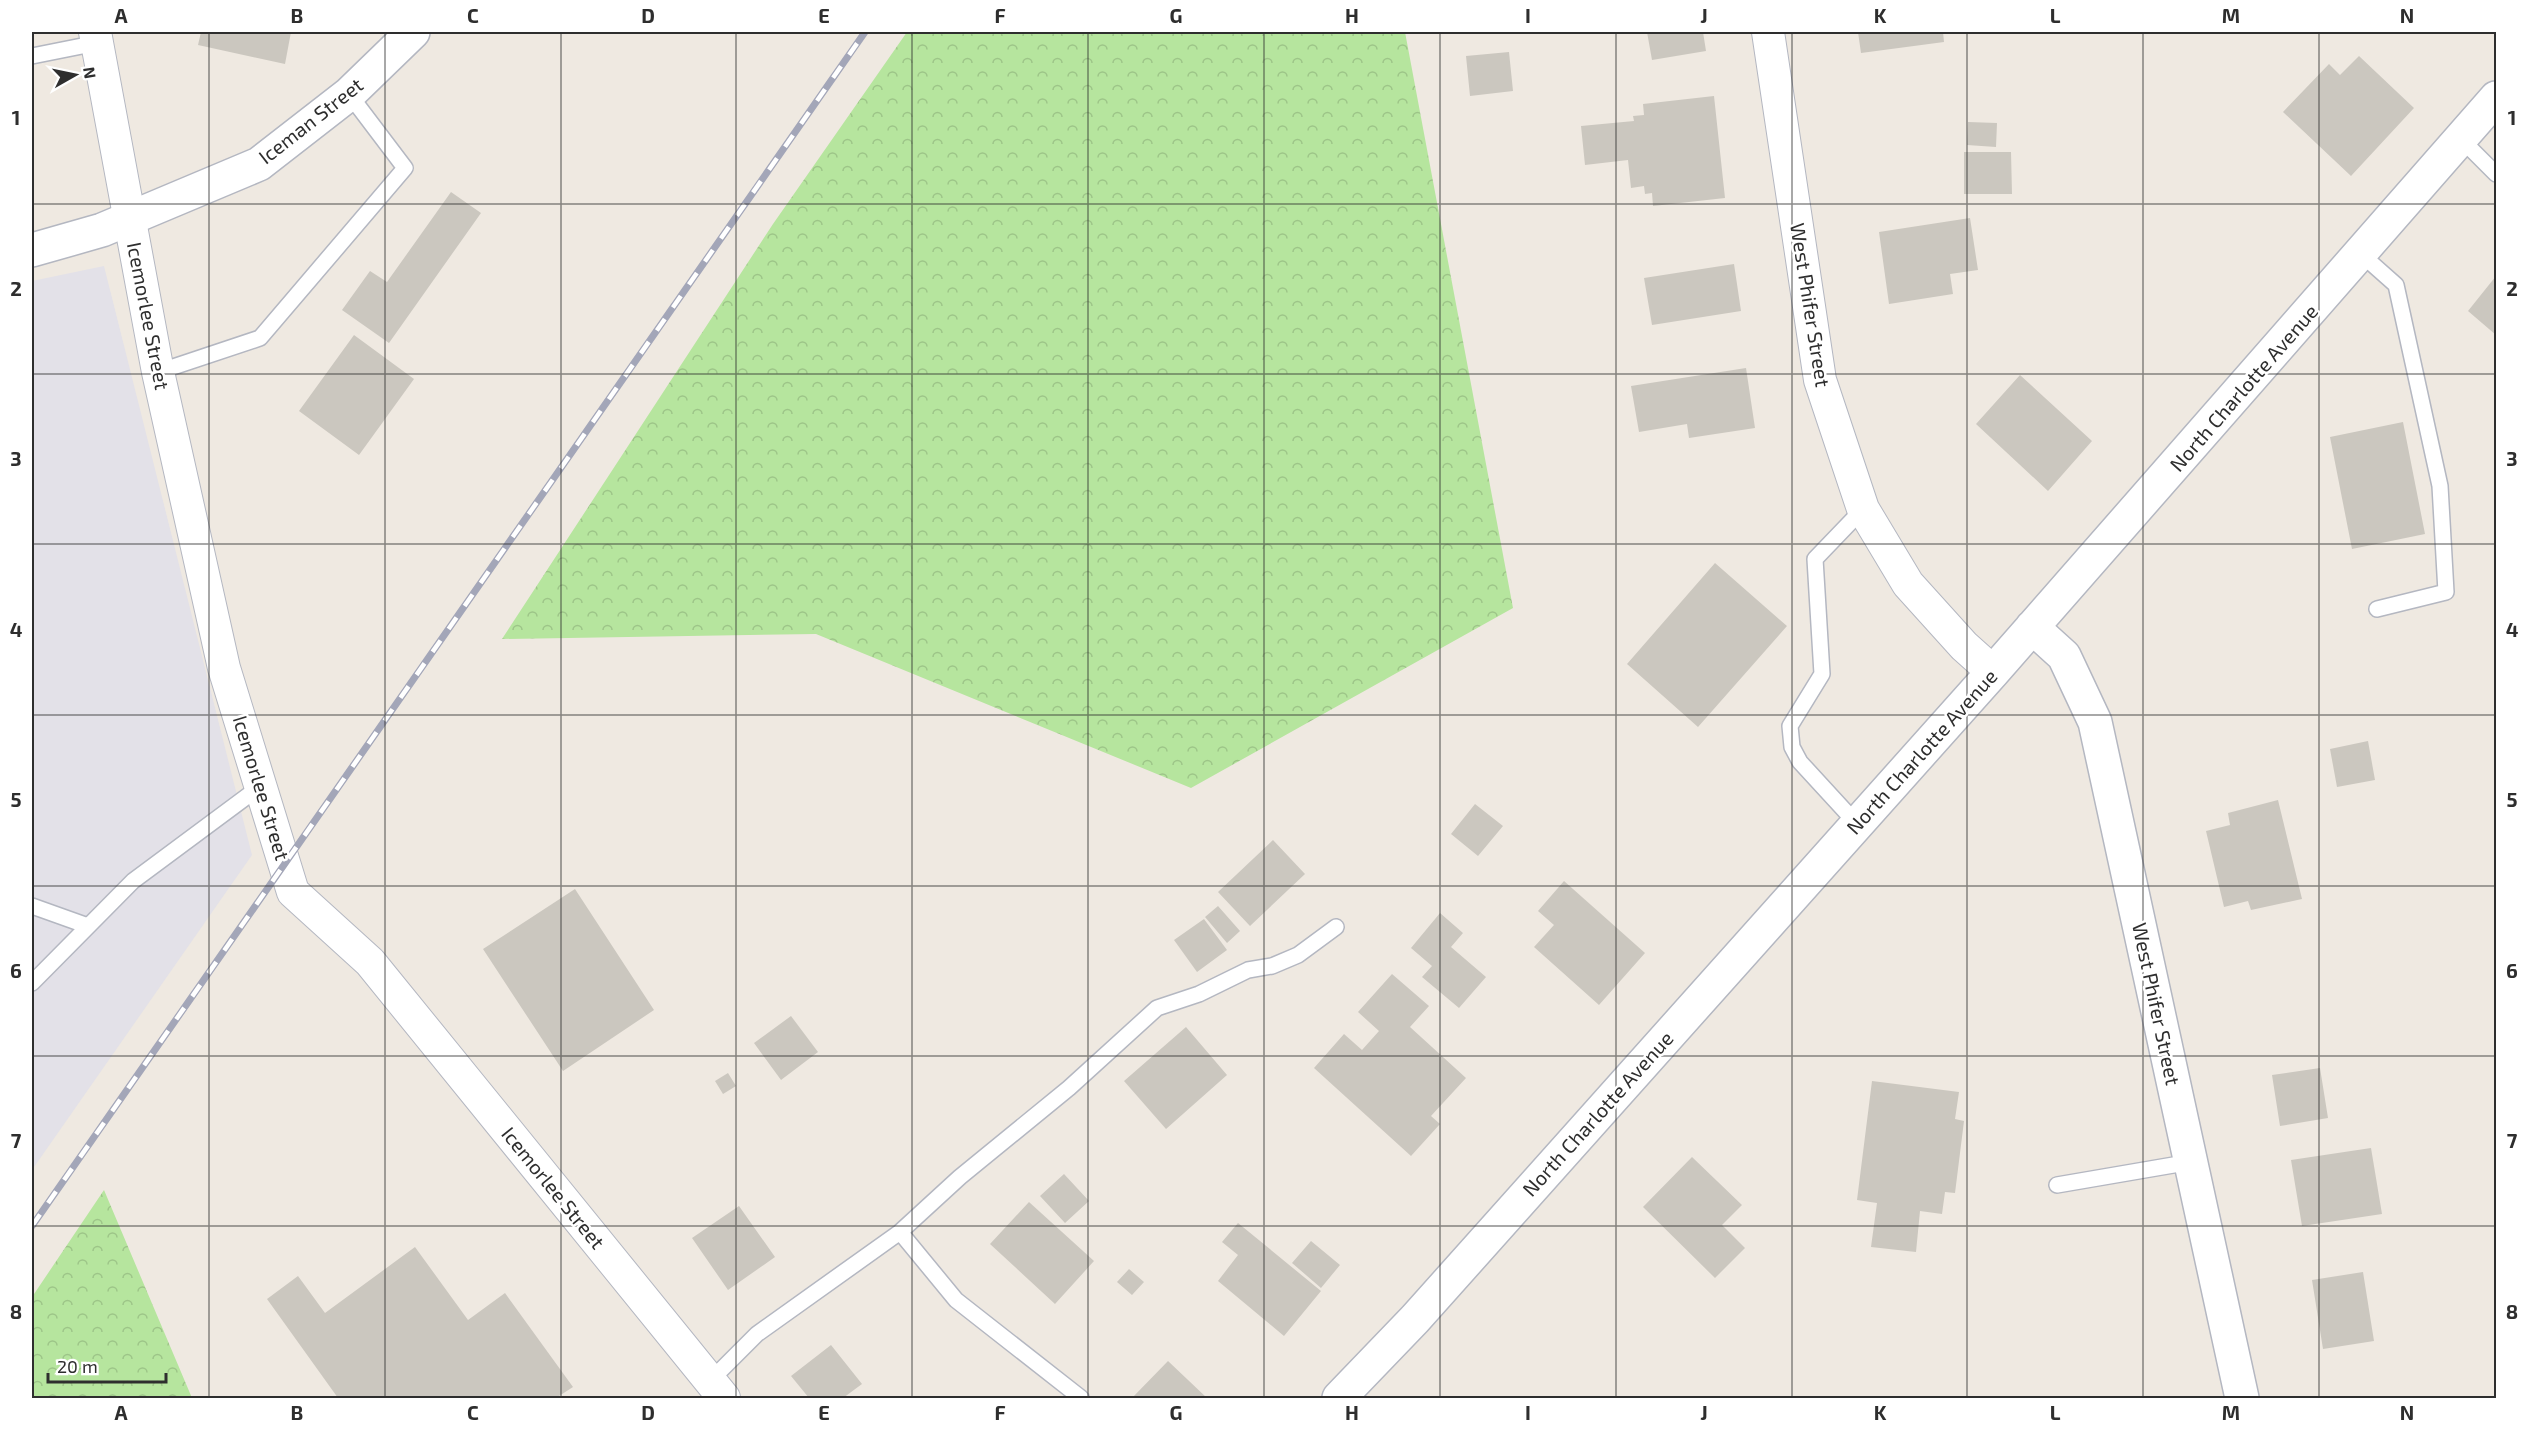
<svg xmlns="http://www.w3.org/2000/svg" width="2528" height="1430" viewBox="0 0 2528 1430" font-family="'Exo 2',sans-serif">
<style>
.industrial{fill:#e3e1e8}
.forest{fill:url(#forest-crowns)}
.building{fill:#cbc7bf}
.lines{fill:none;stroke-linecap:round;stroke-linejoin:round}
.lane-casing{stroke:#b4b7c1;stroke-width:18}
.street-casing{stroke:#b4b7c1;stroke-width:34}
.secondary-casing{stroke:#b4b7c1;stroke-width:36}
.lane{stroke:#fff;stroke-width:15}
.street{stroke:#fff;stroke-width:32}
.secondary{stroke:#fff;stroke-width:33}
.rail-casing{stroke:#a3a6b8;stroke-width:7}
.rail{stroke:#fff;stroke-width:4.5;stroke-dasharray:14;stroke-linecap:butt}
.grid{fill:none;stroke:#2e2e2e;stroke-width:1.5;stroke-opacity:0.55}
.labels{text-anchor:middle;stroke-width:5;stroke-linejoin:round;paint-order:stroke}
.street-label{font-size:20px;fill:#2e2e2e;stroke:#fff}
.neatline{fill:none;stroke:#2e2e2e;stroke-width:2}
.grid-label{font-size:20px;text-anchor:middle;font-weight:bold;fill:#2e2e2e}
</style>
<defs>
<pattern id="forest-crowns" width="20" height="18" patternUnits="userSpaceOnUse" patternTransform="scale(1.5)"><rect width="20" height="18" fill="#b6e59e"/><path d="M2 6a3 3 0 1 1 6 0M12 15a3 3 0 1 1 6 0" fill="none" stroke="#9dc588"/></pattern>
</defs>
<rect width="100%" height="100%" fill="#efe9e1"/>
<path class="industrial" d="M 104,266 L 252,855 L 32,1170 L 32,281 Z"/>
<path class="forest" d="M 907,32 L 1405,32 L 1513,608 L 1191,788 L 816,634 L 502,639 L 773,224 Z
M 104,1190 L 192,1398 L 32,1398 L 32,1297 Z"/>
<path class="building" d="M 201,32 L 291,32 L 285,64 L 198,45 Z
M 1647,32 L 1703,32 L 1706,51 L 1652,60 Z
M 1858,32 L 1943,32 L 1944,42 L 1861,53 Z
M 1509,52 L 1513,91 L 1470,96 L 1466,56 Z
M 2359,56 L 2414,108 L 2351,176 L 2283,112 L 2329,64 L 2340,75 Z
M 1714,96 L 1725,198 L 1653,206 L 1652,193 L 1645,194 L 1644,186 L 1631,188 L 1628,160 L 1585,165 L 1581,126 L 1634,121 L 1633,116 L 1644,115 L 1643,104 Z
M 1968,122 L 1997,123 L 1996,147 L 1967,145 Z
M 1964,152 L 2011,152 L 2012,194 L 1964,194 Z
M 451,192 L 481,213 L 389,343 L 342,310 L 370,271 L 387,282 Z
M 1970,218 L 1978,270 L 1950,274 L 1953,294 L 1889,304 L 1879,232 Z
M 1734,264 L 1741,311 L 1652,325 L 1644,278 Z
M 2496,276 L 2496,335 L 2468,311 Z
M 354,335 L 414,379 L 359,455 L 299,411 Z
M 1746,368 L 1755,428 L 1689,438 L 1687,424 L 1639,432 L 1631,386 Z
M 2020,375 L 2092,441 L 2048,491 L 1976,424 Z
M 2403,422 L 2425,534 L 2352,549 L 2330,437 Z
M 1715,563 L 1787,626 L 1698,727 L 1627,664 Z
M 2368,741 L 2375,780 L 2337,787 L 2330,749 Z
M 2278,800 L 2302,899 L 2251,910 L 2248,901 L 2224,907 L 2206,831 L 2230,825 L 2228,813 Z
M 1475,804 L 1503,826 L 1478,856 L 1451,834 Z
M 1273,840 L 1305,874 L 1250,926 L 1218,892 Z
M 1564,881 L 1645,953 L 1599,1005 L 1534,947 L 1554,925 L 1538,911 Z
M 575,889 L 654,1010 L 563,1071 L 483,949 Z
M 1218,906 L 1240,931 L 1227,943 L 1205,917 Z
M 1440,913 L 1463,933 L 1451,947 L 1486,977 L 1459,1008 L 1422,977 L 1432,966 L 1411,948 Z
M 1204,919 L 1227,950 L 1197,972 L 1174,940 Z
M 1392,974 L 1429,1006 L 1410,1027 L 1466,1078 L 1431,1116 L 1440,1124 L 1411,1156 L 1314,1068 L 1344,1034 L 1362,1050 L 1379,1031 L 1358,1012 Z
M 791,1016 L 818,1052 L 781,1080 L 754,1043 Z
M 1186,1027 L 1227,1075 L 1166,1129 L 1124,1081 Z
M 2320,1068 L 2328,1118 L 2280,1126 L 2272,1075 Z
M 728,1073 L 736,1086 L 723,1094 L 715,1081 Z
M 1872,1081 L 1959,1092 L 1955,1119 L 1964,1121 L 1955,1193 L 1945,1192 L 1942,1214 L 1920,1211 L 1916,1252 L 1871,1247 L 1877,1203 L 1857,1200 Z
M 2371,1148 L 2382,1214 L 2302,1226 L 2291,1160 Z
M 1692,1157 L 1742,1205 L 1722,1225 L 1745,1248 L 1715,1278 L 1643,1207 Z
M 1064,1174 L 1089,1201 L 1065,1223 L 1040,1196 Z
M 1029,1202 L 1094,1261 L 1055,1304 L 990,1244 Z
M 739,1206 L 775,1257 L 728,1290 L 692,1238 Z
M 1238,1223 L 1321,1291 L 1284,1336 L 1218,1281 L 1238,1255 L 1222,1242 Z
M 1311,1241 L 1340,1265 L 1321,1288 L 1292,1263 Z
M 415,1247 L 468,1320 L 505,1293 L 573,1387 L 556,1398 L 338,1398 L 267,1299 L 298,1276 L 325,1313 Z
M 1129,1269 L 1144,1282 L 1132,1295 L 1117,1282 Z
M 2363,1272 L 2374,1341 L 2323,1349 L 2312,1280 Z
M 831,1345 L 862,1384 L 843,1398 L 809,1398 L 791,1376 Z
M 1168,1361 L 1207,1398 L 1132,1398 Z"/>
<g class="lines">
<defs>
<path id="lane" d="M 32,56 L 97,43
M 2460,138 L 2496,174
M 2361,254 L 2396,285 L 2440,486 L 2446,592 L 2377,609
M 158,372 L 260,338 L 405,168 L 349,94
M 1857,824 L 1800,762 L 1792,747 L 1790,726 L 1822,674 L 1815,559 L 1863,509
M 32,906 L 88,926
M 32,983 L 133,881 L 261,786
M 2057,1185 L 2191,1162
M 900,1232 L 956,1300 L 1081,1398
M 710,1381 L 757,1334 L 900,1232 L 960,1177 L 1069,1088 L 1157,1008 L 1199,994 L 1248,970 L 1272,966 L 1298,955 L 1336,927"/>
<path id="street" d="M 95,32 L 158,372 L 224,668 L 293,892 L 370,962 L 724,1398
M 1768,32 L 1820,380 L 1863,509 L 1908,584 L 1964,646 L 1993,672"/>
<path id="secondary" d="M 32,250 L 102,230 L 259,164 L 349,94 L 413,32
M 2032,627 L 2064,656 L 2095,722 L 2242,1398
M 1339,1398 L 1415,1319 L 1993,672 L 2496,98"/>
</defs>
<use href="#lane" class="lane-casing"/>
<use href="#street" class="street-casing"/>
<use href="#secondary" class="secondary-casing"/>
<use href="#lane" class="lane"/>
<use href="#street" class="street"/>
<use href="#secondary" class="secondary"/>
<defs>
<path id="rail" d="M 32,1226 L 865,32"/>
</defs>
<use href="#rail" class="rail-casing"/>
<use href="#rail" class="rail"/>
</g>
<path class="grid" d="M 209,32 L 209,1398M 385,32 L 385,1398M 561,32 L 561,1398M 736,32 L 736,1398M 912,32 L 912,1398M 1088,32 L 1088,1398M 1264,32 L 1264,1398M 1440,32 L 1440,1398M 1616,32 L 1616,1398M 1792,32 L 1792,1398M 1967,32 L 1967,1398M 2143,32 L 2143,1398M 2319,32 L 2319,1398M 32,204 L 2496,204M 32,374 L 2496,374M 32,544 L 2496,544M 32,715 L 2496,715M 32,886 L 2496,886M 32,1056 L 2496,1056M 32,1226 L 2496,1226"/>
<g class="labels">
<g class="street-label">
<text transform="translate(311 121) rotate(-38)" y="7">Iceman Street</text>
<text transform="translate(1810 305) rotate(81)" y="7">West Phifer Street</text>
<text transform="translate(148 316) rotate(79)" y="7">Icemorlee Street</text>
<text transform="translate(2244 388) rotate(-49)" y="7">North Charlotte Avenue</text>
<text transform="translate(1922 752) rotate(-48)" y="7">North Charlotte Avenue</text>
<text transform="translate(261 788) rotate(73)" y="7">Icemorlee Street</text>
<text transform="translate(2156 1004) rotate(78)" y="7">West Phifer Street</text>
<text transform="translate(1598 1114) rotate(-48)" y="7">North Charlotte Avenue</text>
<text transform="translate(553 1188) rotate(51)" y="7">Icemorlee Street</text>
</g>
</g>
<rect width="2528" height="1430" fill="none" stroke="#ffffff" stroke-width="66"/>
<g transform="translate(75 75) rotate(81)" stroke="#ffffff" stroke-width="4.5" paint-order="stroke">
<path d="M0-4.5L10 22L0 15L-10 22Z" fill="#2e2e2e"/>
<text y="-9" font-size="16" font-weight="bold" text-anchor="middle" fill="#2e2e2e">N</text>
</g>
<path d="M48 1373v9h118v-9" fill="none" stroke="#2e2e2e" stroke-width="3"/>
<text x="57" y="1373" font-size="18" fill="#2e2e2e" stroke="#ffffff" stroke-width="4.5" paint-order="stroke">20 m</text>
<rect x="33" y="33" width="2462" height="1364" class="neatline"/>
<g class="grid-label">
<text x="121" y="23">A</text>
<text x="297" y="23">B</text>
<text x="473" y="23">C</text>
<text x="648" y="23">D</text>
<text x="824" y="23">E</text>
<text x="1000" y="23">F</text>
<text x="1176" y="23">G</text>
<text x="1352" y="23">H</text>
<text x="1528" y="23">I</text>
<text x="1704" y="23">J</text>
<text x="1880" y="23">K</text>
<text x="2055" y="23">L</text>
<text x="2231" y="23">M</text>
<text x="2407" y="23">N</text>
<text x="16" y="125">1</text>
<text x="2512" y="125">1</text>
<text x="16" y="296">2</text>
<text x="2512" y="296">2</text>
<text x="16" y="466">3</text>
<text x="2512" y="466">3</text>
<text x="16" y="637">4</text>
<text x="2512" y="637">4</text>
<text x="16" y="807">5</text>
<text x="2512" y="807">5</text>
<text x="16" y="978">6</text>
<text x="2512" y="978">6</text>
<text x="16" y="1148">7</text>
<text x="2512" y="1148">7</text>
<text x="16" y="1319">8</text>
<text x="2512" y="1319">8</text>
<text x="121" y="1420">A</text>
<text x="297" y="1420">B</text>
<text x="473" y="1420">C</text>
<text x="648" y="1420">D</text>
<text x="824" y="1420">E</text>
<text x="1000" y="1420">F</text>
<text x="1176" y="1420">G</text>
<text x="1352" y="1420">H</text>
<text x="1528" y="1420">I</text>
<text x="1704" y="1420">J</text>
<text x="1880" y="1420">K</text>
<text x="2055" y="1420">L</text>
<text x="2231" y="1420">M</text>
<text x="2407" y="1420">N</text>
</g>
</svg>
